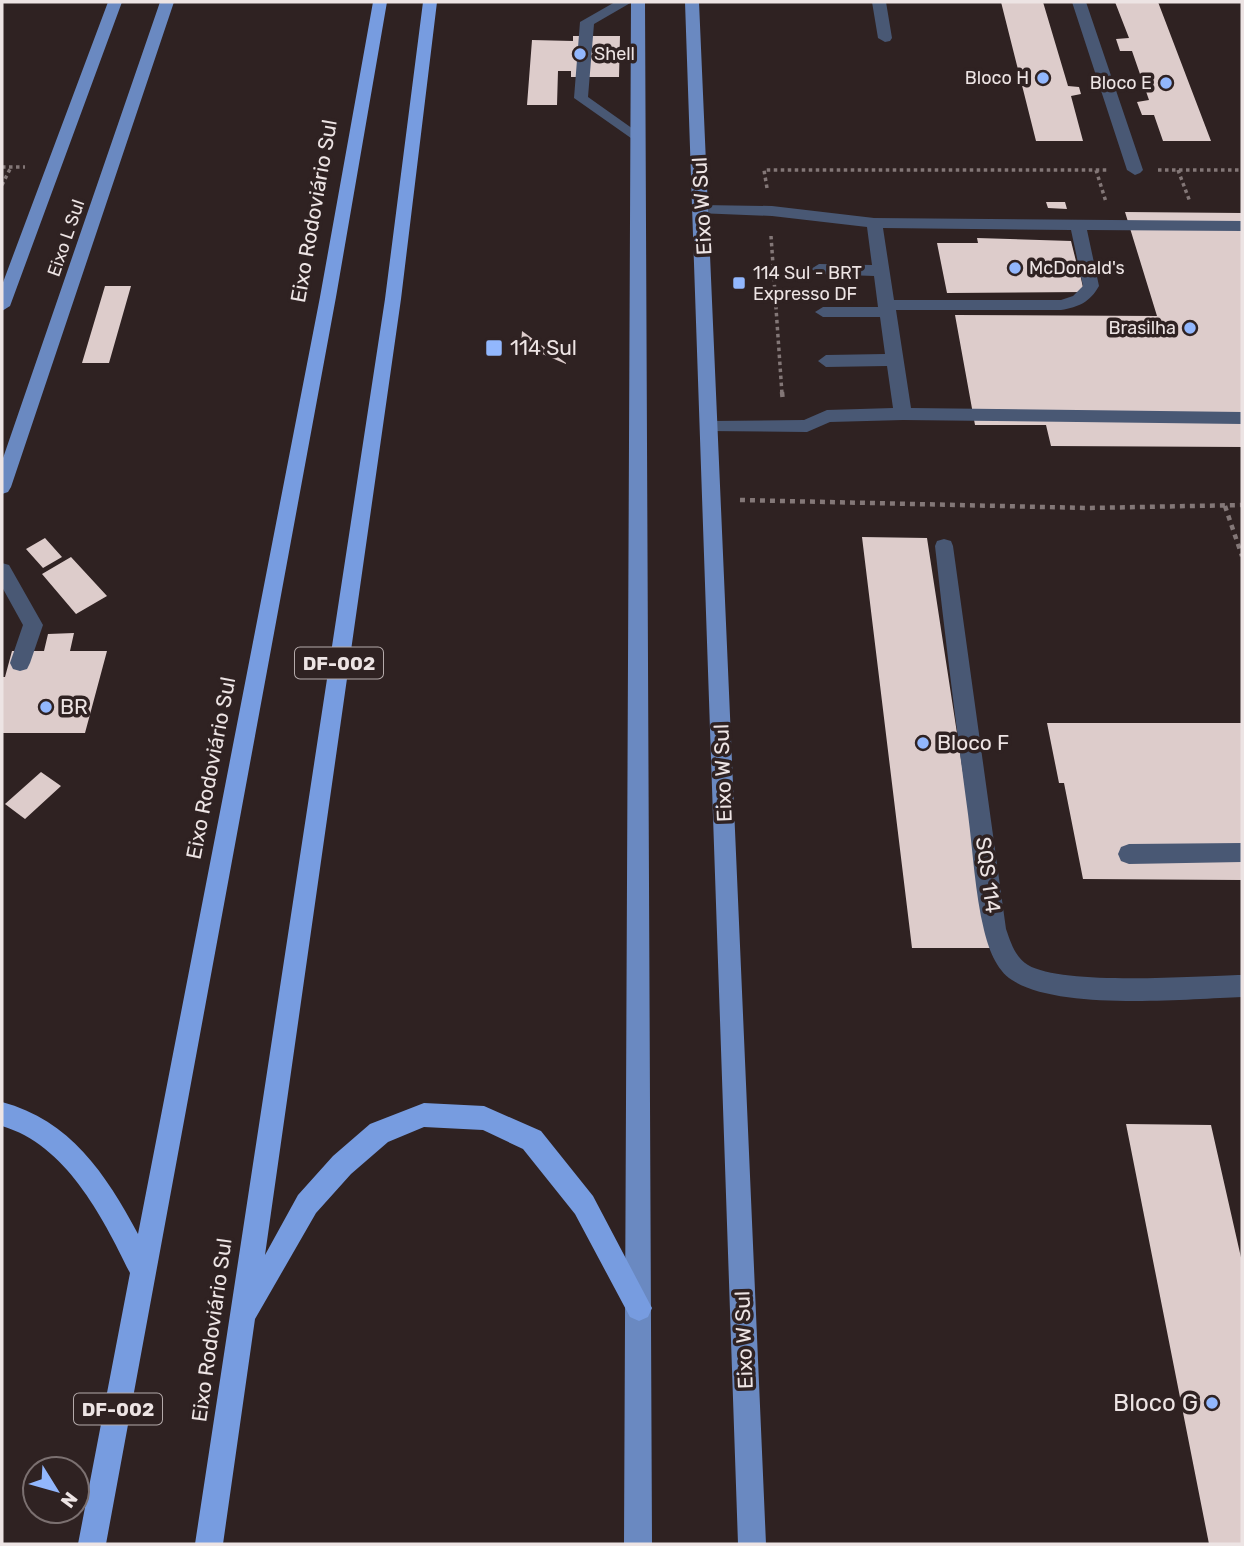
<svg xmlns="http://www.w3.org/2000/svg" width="1244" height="1546" viewBox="0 0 1244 1546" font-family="Rubik,sans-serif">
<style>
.building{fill:#ddcccb}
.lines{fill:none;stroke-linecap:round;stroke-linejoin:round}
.path-far1{stroke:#837777;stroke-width:3.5;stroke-dasharray:3.5 3.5;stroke-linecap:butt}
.path{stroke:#837777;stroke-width:4.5;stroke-dasharray:5 5;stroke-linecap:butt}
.lane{fill:#495874;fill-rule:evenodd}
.street{fill:#495874;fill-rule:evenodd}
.primary{fill:#6a89c1;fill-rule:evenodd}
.highway{fill:#779ce0;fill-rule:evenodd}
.poi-dot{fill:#92b7fd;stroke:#2f2222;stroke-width:2.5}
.labels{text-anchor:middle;stroke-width:7;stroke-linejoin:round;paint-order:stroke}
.far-poi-label{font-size:18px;fill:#ede4e4;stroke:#2f2222;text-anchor:start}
.far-street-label{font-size:18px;fill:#ede4e4;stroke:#2f2222}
.shield{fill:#2f2222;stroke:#b4aaaa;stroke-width:2}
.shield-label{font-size:19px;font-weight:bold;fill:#ede4e4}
.street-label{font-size:21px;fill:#ede4e4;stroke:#2f2222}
.poi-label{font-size:21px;fill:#ede4e4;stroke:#2f2222;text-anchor:start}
.near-poi-label{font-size:24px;fill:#ede4e4;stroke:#2f2222;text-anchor:end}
</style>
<rect width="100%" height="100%" fill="#2f2222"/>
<path class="building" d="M 1001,2 L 1043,2 L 1068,86 L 1079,87 L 1081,94 L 1071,96 L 1083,141 L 1036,141 Z
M 1115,2 L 1158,2 L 1211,141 L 1163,141 L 1154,115 L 1142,115 L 1137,102 L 1149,100 L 1132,51 L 1120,51 L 1116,39 L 1129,38 Z
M 573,36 L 620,36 L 619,77 L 571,77 L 571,71 L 558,71 L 557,105 L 527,105 L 532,40 L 573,41 Z
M 1046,202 L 1065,202 L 1067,209 L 1048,208 Z
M 1125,212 L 1242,213 L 1242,447 L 1051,446 L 1046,425 L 975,425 L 955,315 L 1157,316 Z
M 977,238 L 1071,241 L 1076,261 L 1085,261 L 1089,274 L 1080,274 L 1084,292 L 947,293 L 937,243 L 978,243 Z
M 105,286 L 131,286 L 109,363 L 82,363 Z
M 522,331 L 566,363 L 566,364 L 521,345 Z
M 862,537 L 927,538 L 990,948 L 912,948 Z
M 45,538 L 62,557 L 43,568 L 26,549 Z
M 71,557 L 107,596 L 76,614 L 42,574 Z
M 74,633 L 70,651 L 107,651 L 85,733 L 2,733 L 2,677 L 5,677 L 12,651 L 44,651 L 48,634 Z
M 1047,723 L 1242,723 L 1242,880 L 1083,879 L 1064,783 L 1059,783 Z
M 41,772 L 61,786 L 25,819 L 5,804 Z
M 1126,1124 L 1211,1125 L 1242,1262 L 1242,1544 L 1209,1544 Z"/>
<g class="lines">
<path class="path-far1" d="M 2,167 L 25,167
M 1096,170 L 1106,202
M 1158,170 L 1242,170
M 1178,170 L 1190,202
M 2,185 L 11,167
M 767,188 L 764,170 L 1107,170
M 771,236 L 782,394"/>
<path class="path" d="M 782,392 L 783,402
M 740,500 L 1088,508 L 1242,505
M 1225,506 L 1242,556"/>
<path class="lane" d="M 615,2 L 632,2 L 594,24 L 588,97 L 643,136 L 645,139 L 638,143 L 574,98 L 580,22 Z
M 702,205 L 772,206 L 874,218 L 1242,221 L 1242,231 L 1087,230 L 1099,286 C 1090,302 1079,307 1061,310 L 896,310 L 911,408 L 1242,412 L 1242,424 L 903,420 L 830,422 L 807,432 L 706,431 L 703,427 L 706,423 L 712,421 L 804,420 L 827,410 L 893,408 L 887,366 L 826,367 L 818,361 L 826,355 L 885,354 L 880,317 L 823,317 L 815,312 L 823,307 L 878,307 L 874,276 L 819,274 L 811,269 L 819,264 L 872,265 L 867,227 L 772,216 L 697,213 L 694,210 ZM 883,228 L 1071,230 L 1083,286 L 1073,296 L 1061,300 L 894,300 Z
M 2,563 L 9,565 L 43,625 L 30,663 L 27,669 L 20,671 L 13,669 L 10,663 L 23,625 L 2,587 Z"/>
<path class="street" d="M 872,2 L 886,2 L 892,38 L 890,41 L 885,42 L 878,38 Z
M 1072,2 L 1086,2 L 1143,170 L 1140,173 L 1135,175 L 1127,170 Z
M 944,539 L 951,541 L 953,546 L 1006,929 C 1011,943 1015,957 1028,965 C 1063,986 1197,976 1242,975 L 1242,997 C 1185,999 1060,1011 1012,980 C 996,970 988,947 984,930 C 975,893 973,852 968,814 C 956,725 945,636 935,546 L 937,541 Z
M 1242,843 L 1242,862 L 1129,864 L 1121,861 L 1118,854 L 1121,847 L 1129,844 Z"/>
<path class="primary" d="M 108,2 L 122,2 L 10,306 L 2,311 L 2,285 Z
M 160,2 L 174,2 L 11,487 L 8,492 L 2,494 L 2,461 Z
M 631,2 L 645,2 L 652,1544 L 624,1544 Z
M 685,2 L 699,2 L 766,1544 L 738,1544 Z"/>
<path class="highway" d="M 373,2 L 387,2 L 336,297 L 106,1544 L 78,1544 L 130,1273 C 102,1216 66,1145 2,1126 L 2,1102 C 70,1120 106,1174 138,1234 L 320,297 Z
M 423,2 L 437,2 L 401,299 L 265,1255 L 298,1195 L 333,1156 L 370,1124 L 424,1103 L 484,1106 L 541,1131 L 593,1196 L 652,1308 L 648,1317 L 639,1321 L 630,1317 L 575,1214 L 523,1149 L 483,1130 L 424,1127 L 388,1142 L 351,1174 L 316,1213 L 255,1319 L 223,1544 L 195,1544 L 385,299 Z"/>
</g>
<g class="poi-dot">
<circle cx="580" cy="54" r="7"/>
<circle cx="1043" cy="78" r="7"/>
<circle cx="1166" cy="83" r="7"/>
<circle cx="1015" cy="268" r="7"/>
<rect x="732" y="276" width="14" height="14" rx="3.5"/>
<circle cx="1190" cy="328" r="7"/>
<rect x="485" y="339" width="18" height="18" rx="3.5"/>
<circle cx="46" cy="707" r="7"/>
<circle cx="923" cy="743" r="7"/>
<circle cx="1212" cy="1403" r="7"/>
</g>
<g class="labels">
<g class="far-poi-label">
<text x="594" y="60">Shell</text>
<text x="1029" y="84" text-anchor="end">Bloco H</text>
<text x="1152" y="89" text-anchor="end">Bloco E</text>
<text x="1029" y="274">McDonald's</text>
<text x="753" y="279">114 Sul - BRT<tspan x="753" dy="21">Expresso DF</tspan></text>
<text x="1176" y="334" text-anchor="end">Brasilha</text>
</g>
<g class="far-street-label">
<text transform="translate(66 238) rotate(-71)" y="6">Eixo L Sul</text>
</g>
<g class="shield">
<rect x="295" y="647.5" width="88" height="31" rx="5"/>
<rect x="74" y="1393.5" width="88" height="31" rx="5"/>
</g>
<g class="shield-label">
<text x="339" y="670">DF-002</text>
<text x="118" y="1416">DF-002</text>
</g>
<g class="street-label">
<text transform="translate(702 206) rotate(-93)" y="7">Eixo W Sul</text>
<text transform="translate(314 211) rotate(-80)" y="7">Eixo Rodoviário Sul</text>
<text transform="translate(211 768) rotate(-79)" y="7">Eixo Rodoviário Sul</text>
<text transform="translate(723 773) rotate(-92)" y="7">Eixo W Sul</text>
<text transform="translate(988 875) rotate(82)" y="7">SQS 114</text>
<text transform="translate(212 1330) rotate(-82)" y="7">Eixo Rodoviário Sul</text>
<text transform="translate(744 1340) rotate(-92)" y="7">Eixo W Sul</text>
</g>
<g class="poi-label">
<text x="510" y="355">114 Sul</text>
<text x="60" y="714">BR</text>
<text x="937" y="750">Bloco F</text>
</g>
<g class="near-poi-label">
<text x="1198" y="1411">Bloco G</text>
</g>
</g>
<rect width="1244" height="1546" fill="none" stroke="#ede4e4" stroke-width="7"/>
<g transform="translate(56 1490) rotate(127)"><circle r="33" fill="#2f2222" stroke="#7b7070" stroke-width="2"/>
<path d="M0-5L12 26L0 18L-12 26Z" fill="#92b7fd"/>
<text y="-10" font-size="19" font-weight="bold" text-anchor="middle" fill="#ede4e4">N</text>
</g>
</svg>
